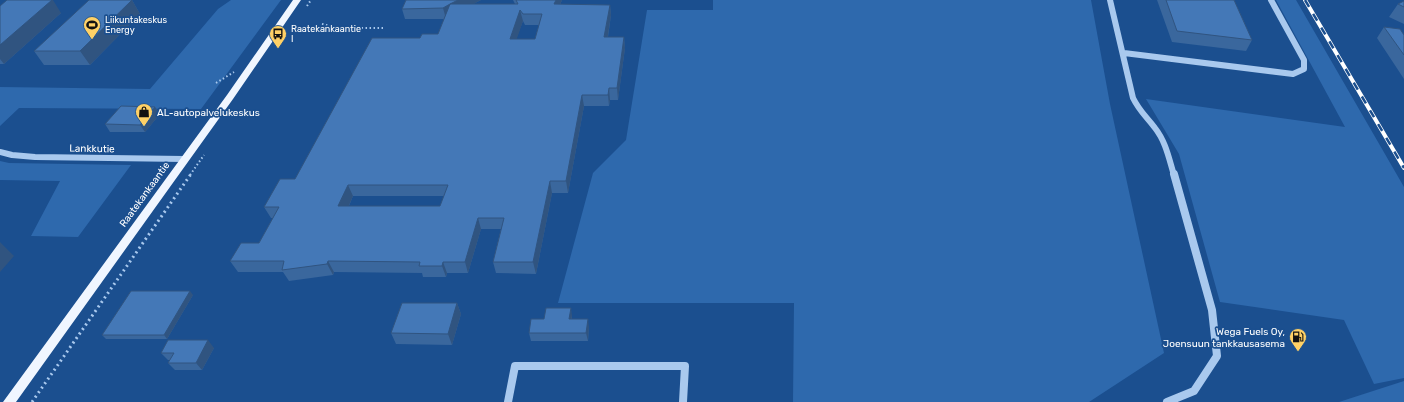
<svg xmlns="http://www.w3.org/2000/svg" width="1404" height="402" viewBox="0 0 1404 402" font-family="Rubik,sans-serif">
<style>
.green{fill:#2e69ad}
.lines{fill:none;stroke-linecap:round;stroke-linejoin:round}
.path-far1{stroke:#a9c9ee;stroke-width:2;stroke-dasharray:1.5 2.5;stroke-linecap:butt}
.path{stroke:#a9c9ee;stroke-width:3;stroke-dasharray:2 3.5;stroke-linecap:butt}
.minor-far1{stroke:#a9c9ee;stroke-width:6}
.minor{stroke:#a9c9ee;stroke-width:8}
.major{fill:#f0f6ff;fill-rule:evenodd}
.rail-casing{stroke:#fff;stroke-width:4}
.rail{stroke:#1b4f8f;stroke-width:2.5;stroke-dasharray:8;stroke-linecap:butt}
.wall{fill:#3a679d;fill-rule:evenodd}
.shaded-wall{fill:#305480}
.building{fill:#4478b7;stroke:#305480;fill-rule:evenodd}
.labels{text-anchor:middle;stroke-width:3.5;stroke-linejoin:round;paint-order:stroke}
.far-poi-label{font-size:9px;fill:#fff;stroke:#1b4f8f;text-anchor:start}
.poi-label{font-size:10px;fill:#fff;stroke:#1b4f8f;text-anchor:start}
.street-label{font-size:10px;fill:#fff;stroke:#1b4f8f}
</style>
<rect width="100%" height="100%" fill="#1b4f8f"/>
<path class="green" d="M 231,0 L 281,0 L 201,109 L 19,108 L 0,126 L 0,87 L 150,89 L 218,9 Z
M 713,0 L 1091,0 L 1110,104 L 1164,353 L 1089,402 L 793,402 L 794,303 L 558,303 L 593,173 L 626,140 L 647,10 L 713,10 Z
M 1276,0 L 1296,0 L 1404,187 L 1404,378 L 1374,384 L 1344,320 L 1220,302 L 1179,154 L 1146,99 L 1345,127 Z
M 0,161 L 9,163 L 131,165 L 78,237 L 31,236 L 60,181 L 0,180 Z
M 1404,381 L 1404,402 L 1339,402 Z"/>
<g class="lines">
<path class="path-far1" d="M 307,6 L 311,0
M 322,24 L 339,28 L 383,28
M 216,83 L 234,72
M 190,175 L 204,155"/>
<path class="path" d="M 32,402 L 191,174"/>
<path class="minor-far1" d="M 1110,0 L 1133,98 C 1140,112 1146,116 1155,128 C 1166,142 1169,159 1174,175
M 1124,53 L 1293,74 L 1304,69 L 1304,60 L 1271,0
M 0,152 L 12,155 L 35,157 L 184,159"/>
<path class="minor" d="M 508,402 L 515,366 L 685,366 L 683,402
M 1167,402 L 1194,391 L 1217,356 L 1212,310 L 1174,174"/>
<path class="major" d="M 293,0 L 301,0 L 233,99 L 16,402 L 3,402 L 227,95 Z"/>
<defs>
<path id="rail" d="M 1305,0 L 1404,168"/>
</defs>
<use href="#rail" class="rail-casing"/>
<use href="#rail" class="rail"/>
</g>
<path class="wall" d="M 132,0 L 140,14 L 90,65 L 44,65 L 34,51 Z
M 406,0 L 481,0 L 473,4 L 515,4 L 513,0 L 562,0 L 560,5 L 610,5 L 611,15 L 608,37 L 624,37 L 625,48 L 618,100 L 610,100 L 609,106 L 584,106 L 568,193 L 552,193 L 536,274 L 496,273 L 493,262 L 501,229 L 481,229 L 468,273 L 447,273 L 446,277 L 423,277 L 422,273 L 334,272 L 333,275 L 289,281 L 283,272 L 238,272 L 230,261 L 259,243 L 273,218 L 271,218 L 264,207 L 295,179 L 420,38 L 438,34 L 444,19 L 405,19 L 402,9 ZM 523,21 L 525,25 L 539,25 L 535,39 L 516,39 ZM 353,196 L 444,196 L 440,206 L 349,206 Z
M 1157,0 L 1234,0 L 1252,40 L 1246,51 L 1172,42 Z
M 1404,1 L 1404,24 L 1389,17 L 1398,4 Z
M 0,6 L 61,13 L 4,64 L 0,64 Z
M 1384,27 L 1404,35 L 1404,79 L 1377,38 Z
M 155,107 L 160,114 L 145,132 L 110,132 L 105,124 Z
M 193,295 L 167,339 L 106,339 L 102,335 Z
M 457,303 L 461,314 L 452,345 L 396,344 L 391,333 Z
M 572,315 L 572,319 L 589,327 L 588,341 L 531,341 L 529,333 L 544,319 Z
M 214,348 L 202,370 L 175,370 L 168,363 L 170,360 L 168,360 L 161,353 Z"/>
<path class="shaded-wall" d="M 52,0 L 53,0 L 61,13 L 4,64 L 0,59 L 0,45 Z
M 132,0 L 140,14 L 90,65 L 80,51 Z
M 458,0 L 481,0 L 453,15 L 450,4 Z
M 556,0 L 562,0 L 555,15 L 554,4 Z
M 450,4 L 446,19 L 443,8 Z
M 610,5 L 611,15 L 606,48 L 604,37 Z
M 520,10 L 523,21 L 513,50 L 510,39 Z
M 624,37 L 625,48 L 618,100 L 617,88 Z
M 609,88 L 610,100 L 609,106 L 608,95 Z
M 582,95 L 584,106 L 568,193 L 566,181 Z
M 155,107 L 160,114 L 145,132 L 140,125 Z
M 550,181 L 552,193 L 536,274 L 533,262 Z
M 348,185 L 353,196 L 344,217 L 338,206 Z
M 478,218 L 481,229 L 468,273 L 465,262 Z
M 0,242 L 14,256 L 0,272 Z
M 328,261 L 334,272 L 333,275 L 327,264 Z
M 443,262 L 447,273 L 446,277 L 442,266 Z
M 190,291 L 193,295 L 167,339 L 164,335 Z
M 457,303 L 461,314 L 452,345 L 448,334 Z
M 571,308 L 572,315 L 571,327 L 569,319 Z
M 588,319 L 589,327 L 588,341 L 586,333 Z
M 208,340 L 214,348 L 202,370 L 196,363 Z"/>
<path class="building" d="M 7,0 L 52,0 L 0,45 L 0,6 Z
M 89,0 L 132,0 L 80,51 L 34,51 Z
M 406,0 L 458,0 L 450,4 L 518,4 L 516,0 L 556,0 L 554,4 L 610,5 L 604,37 L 624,37 L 617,88 L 609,88 L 608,95 L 582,95 L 566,181 L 550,181 L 533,262 L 493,262 L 504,218 L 478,218 L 465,262 L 443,262 L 442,266 L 419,266 L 420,262 L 328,261 L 327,264 L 282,270 L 284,261 L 230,261 L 241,243 L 259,243 L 279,207 L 264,207 L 280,179 L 295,179 L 372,38 L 420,38 L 422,34 L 438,34 L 450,4 L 443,8 L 402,9 ZM 520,10 L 523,14 L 542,14 L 535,39 L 510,39 ZM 348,185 L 448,185 L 440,206 L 338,206 Z
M 1166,0 L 1234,0 L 1252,40 L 1177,31 Z
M 1404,1 L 1404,7 L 1398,4 Z
M 1384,27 L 1400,29 L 1404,35 L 1404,55 Z
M 121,106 L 155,107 L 140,125 L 105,124 Z
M 131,291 L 190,291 L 164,335 L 102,335 Z
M 402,303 L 457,303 L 448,334 L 391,333 Z
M 546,308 L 571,308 L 569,319 L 588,319 L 586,333 L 529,333 L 531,319 L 544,319 Z
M 168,340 L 208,340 L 196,363 L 168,363 L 174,353 L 161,353 Z"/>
<defs>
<symbol id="stadium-pin" viewBox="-11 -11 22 30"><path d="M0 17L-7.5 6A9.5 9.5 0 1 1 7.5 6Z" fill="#ffd166" stroke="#1b4f8f"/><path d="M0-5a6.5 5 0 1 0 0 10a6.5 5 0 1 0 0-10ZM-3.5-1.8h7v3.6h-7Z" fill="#111"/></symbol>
<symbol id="bus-pin" viewBox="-11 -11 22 30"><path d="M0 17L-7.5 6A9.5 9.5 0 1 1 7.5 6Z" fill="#ffd166" stroke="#1b4f8f"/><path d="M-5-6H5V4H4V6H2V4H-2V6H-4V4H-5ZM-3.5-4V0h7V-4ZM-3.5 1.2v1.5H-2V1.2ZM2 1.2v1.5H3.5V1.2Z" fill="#111"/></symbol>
<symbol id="shop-pin" viewBox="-11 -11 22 30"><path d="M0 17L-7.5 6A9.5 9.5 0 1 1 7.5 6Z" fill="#ffd166" stroke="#1b4f8f"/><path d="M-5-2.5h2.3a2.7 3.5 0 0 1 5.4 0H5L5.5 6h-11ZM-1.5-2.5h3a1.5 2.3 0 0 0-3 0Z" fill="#111"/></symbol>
<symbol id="fuel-pin" viewBox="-11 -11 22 30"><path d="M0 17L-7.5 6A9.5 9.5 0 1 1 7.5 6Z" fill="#ffd166" stroke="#1b4f8f"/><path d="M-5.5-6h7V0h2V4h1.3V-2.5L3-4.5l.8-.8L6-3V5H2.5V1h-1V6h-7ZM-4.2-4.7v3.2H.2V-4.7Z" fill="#111"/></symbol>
</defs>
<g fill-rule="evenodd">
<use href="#stadium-pin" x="82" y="15" width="20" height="27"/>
<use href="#bus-pin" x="268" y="24" width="20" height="27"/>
<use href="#shop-pin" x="134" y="102" width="20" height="27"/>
<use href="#fuel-pin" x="1288" y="327" width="20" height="27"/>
</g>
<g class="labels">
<g class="far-poi-label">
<text x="105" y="23">Liikuntakeskus<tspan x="105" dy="10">Energy</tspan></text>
<text x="291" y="32">Raatekankaantie<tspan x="291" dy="10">I</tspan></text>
</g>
<g class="poi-label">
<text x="157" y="116">AL-autopalvelukeskus</text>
<text x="1285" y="335" text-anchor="end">Wega Fuels Oy,<tspan x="1285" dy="12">Joensuun tankkausasema</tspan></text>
</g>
<g class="street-label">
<text transform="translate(92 148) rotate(1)" y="4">Lankkutie</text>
<text transform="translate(144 194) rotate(-54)" y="4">Raatekankaantie</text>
</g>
</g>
</svg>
